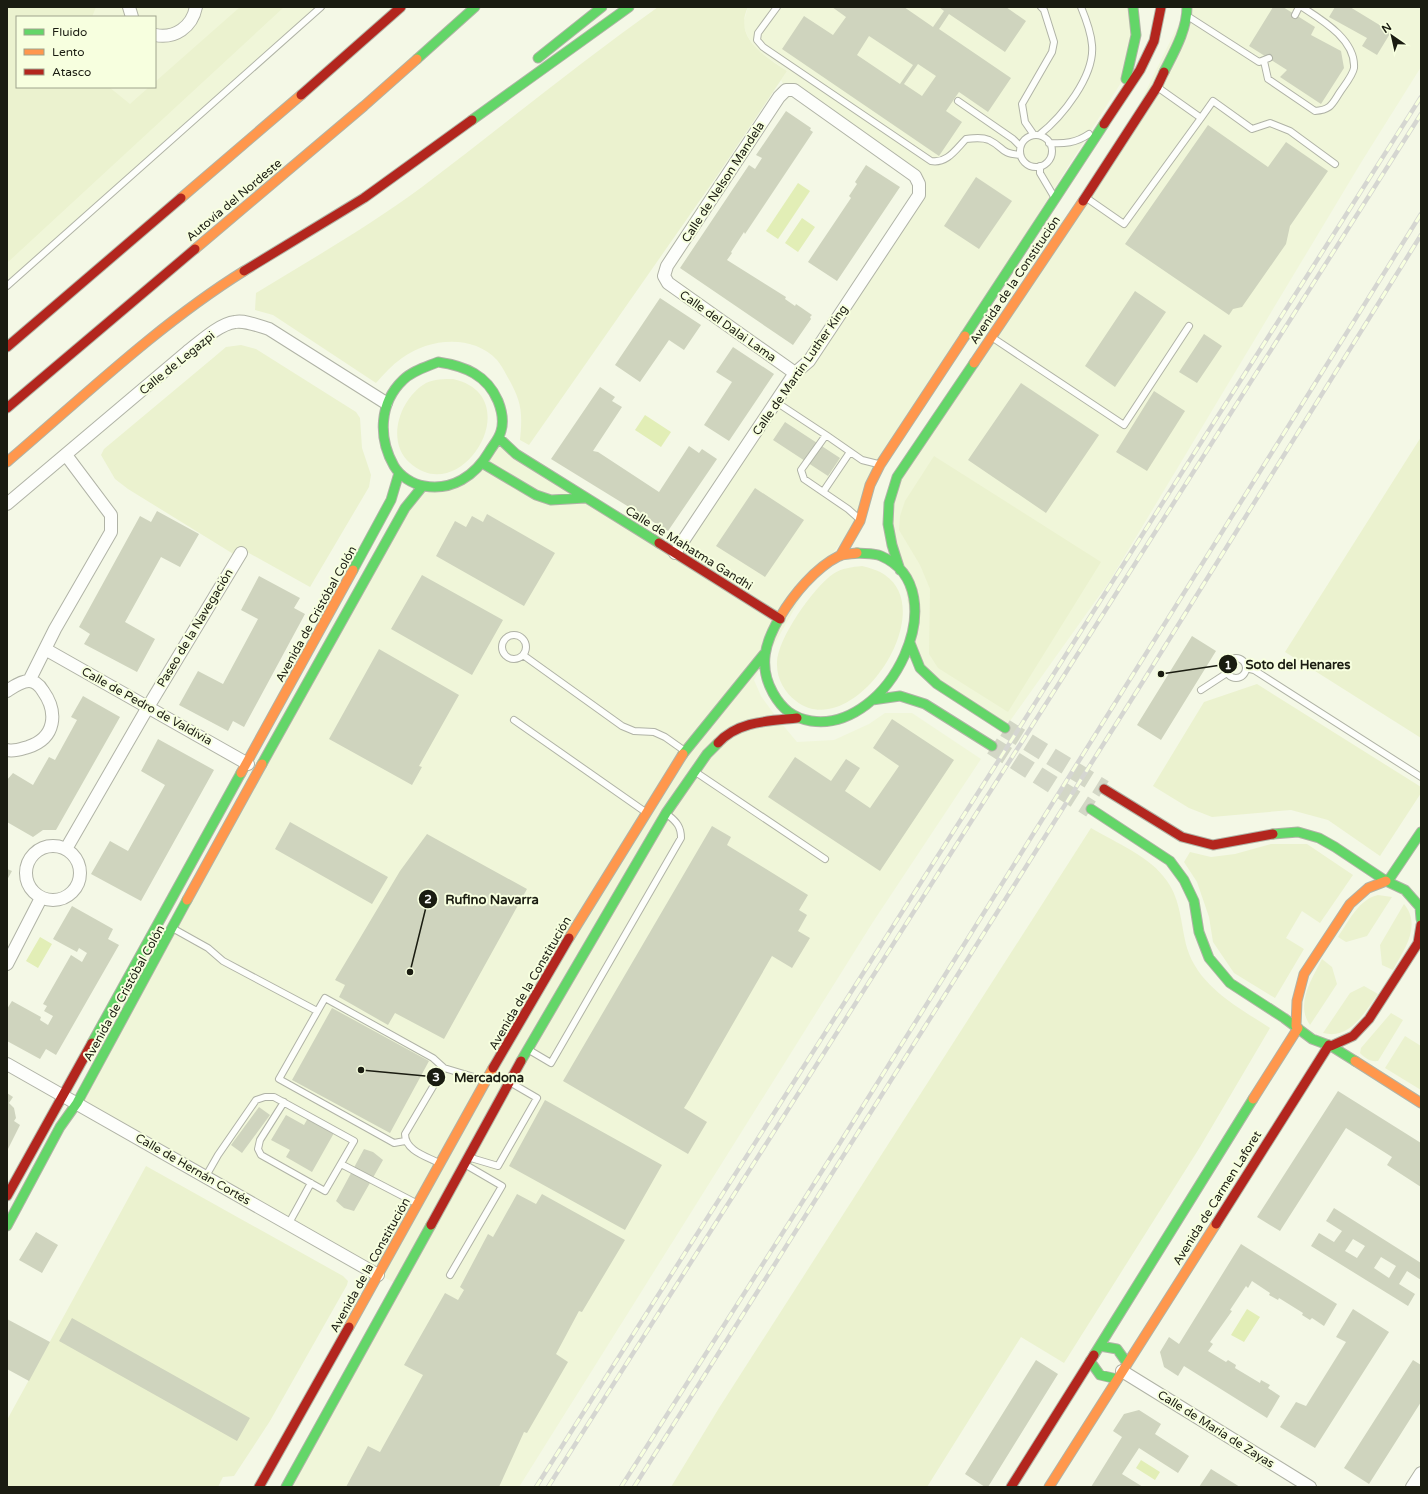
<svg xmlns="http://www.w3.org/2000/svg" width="1428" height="1494" viewBox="0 0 1428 1494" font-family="'Varela Round',sans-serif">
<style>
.built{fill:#f0f6d9;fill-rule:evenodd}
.green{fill:#ebf2cf}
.water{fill:#e2eeb6}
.building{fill:#cfd4be;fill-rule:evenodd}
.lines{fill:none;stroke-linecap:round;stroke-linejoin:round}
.secondary-tunnel{stroke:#d3d7c6;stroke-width:18;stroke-dasharray:18 9;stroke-linecap:butt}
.lane-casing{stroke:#b0b3a6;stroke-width:8}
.street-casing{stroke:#b0b3a6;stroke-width:14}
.fast-casing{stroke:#b0b3a6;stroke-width:11}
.slow-casing{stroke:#b0b3a6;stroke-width:11}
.jam-casing{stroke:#b0b3a6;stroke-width:11}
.lane{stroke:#fdfefb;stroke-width:6}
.street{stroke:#fdfefb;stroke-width:12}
.fast{stroke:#63d668;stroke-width:9}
.slow{stroke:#ff974d;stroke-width:9}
.jam{stroke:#b3261e;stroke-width:9}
.rail-casing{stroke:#d5d6d1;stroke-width:4.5}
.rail{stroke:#f7ffdf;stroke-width:3;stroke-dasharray:9;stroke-linecap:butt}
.labels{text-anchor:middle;stroke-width:4;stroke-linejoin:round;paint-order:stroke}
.street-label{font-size:12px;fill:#1a1c11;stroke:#f7ffdf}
.leader{fill:none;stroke:#1a1c11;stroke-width:1.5}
.callout-dot{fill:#1a1c11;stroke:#f7ffdf;stroke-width:1.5}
.mark-label{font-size:12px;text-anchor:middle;font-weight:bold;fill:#fff}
.callout-label{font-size:13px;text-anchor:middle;font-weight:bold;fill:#1a1c11;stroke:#f7ffdf;stroke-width:4;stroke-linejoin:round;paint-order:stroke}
</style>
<rect width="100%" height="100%" fill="#f4f8e6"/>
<path class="built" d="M 7,7 L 321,7 L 7,286 ZM 17,17 L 155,17 L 155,87 L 17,87 Z
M 748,7 L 1133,7 L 1129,70 L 892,446 L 860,521 L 813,576 L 754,680 L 761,696 L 777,718 L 797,742 L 834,740 L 869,724 L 885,713 L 912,713 L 981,759 L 873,922 L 519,1487 L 286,1487 L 398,1285 L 77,1103 L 422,487 L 453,483 L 499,438 L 675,553 L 919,184 L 786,90 L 781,80 L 787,71 L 756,49 L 748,37 L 743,24 Z
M 1187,7 L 1421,7 L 1421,67 L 1362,161 L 1109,582 L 1005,728 L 920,668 L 888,498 L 1117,150 Z"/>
<path class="green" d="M 7,7 L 96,7 L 92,17 L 17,17 L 17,87 L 109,87 L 130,104 L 149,87 L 155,87 L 155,82 L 240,7 L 284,7 L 7,263 Z
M 658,7 L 748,7 C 733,38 765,56 787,71 L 717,176 L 529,445 L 520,440 C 523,411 521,400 507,376 C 504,370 501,365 497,360 C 473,334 429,338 402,358 C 392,365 384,374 376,383 L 273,315 L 255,310 L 256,293 C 312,259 369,226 422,187 C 501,127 578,64 658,7 Z
M 241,345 L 256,349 L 356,412 L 360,418 L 362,448 L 371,475 L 369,487 L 310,587 L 240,548 L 235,555 L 128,489 L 115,479 L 101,455 L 104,449 L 213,358 L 226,347 Z
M 453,379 C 530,396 462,510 410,463 C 385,441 400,398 426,383 C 434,379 445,379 453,379 Z
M 1421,437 L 1421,738 L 1285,652 Z
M 934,456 L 1101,562 L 1008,712 L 938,668 L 929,654 L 930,589 L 920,565 L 899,530 L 900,516 L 905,501 Z
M 862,566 C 870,568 878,570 885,575 C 941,613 852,745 796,701 C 785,693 777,679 777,665 C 775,641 814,587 833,574 C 842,568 852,567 862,566 Z
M 1257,684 L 1421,787 L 1421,793 L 1380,856 L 1328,820 L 1291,810 L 1212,817 L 1189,808 L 1153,786 L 1204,702 Z
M 1091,828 C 1116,843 1150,856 1167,881 C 1181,900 1181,926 1187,948 C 1199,987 1238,1007 1270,1028 L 1200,1147 L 1064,1363 L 1021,1337 L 927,1487 L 671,1487 L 719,1408 Z
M 1271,844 L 1307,844 L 1353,875 L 1320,923 L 1302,911 L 1286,938 L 1304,949 L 1275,998 L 1234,973 L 1213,942 L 1209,917 L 1197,882 L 1184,862 L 1190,852 L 1211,857 L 1235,854 Z
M 1378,895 L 1392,897 L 1367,936 L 1346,942 L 1338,937 C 1348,922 1359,899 1378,895 Z
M 1404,904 C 1422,926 1404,949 1393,970 L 1382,965 L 1380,945 Z
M 1322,959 L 1332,967 L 1337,984 L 1310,1025 C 1295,1004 1312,979 1322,959 Z
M 1364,986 L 1378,994 C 1364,1013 1350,1040 1323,1033 L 1350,993 Z
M 1391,1013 L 1403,1020 L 1378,1061 C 1370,1062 1365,1058 1360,1053 L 1361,1048 Z
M 1405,1036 L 1421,1046 L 1421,1090 L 1385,1068 Z
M 146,1166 L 343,1276 L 348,1281 L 347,1285 L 270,1421 L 234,1476 L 223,1477 L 218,1487 L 7,1487 L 7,1420 Z"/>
<path class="water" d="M 798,183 L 810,191 L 778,239 L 766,231 Z
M 802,218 L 815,227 L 798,252 L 785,243 Z
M 645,415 L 671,432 L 661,447 L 635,430 Z
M 40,937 L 52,944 L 38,968 L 26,961 Z
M 1247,1309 L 1260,1317 L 1244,1342 L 1231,1335 Z
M 1141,1460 L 1160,1472 L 1155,1480 L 1136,1468 Z"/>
<path class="building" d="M 832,7 L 904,7 L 933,27 L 944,11 L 939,7 L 1006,7 L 1026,21 L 1005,52 L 949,14 L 939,29 L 1011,78 L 988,112 L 959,92 L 946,111 L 962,122 L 939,156 L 782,49 L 804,16 L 833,35 L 846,17 ZM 869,36 L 913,65 L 900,84 L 857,55 ZM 918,64 L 936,76 L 922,96 L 904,84 Z
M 1273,7 L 1283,7 L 1315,27 L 1311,35 L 1341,51 L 1344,68 L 1321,104 L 1280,77 L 1287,70 L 1249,46 Z
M 1335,7 L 1350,7 L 1391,32 L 1377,55 L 1362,46 L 1367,38 L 1329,17 Z
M 786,111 L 811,128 L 810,130 L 813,132 L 745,234 L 744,232 L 731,252 L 732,253 L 727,260 L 786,297 L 785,299 L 795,306 L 796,304 L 812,315 L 810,317 L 811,319 L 793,345 L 680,268 L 749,165 L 755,169 L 762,158 L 756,155 Z
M 1208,125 L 1268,167 L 1286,142 L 1328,171 L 1290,226 L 1286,244 L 1242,307 L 1233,309 L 1229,315 L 1125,244 Z
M 866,165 L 900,187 L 837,281 L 808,262 L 851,198 L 849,196 L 857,184 L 855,182 Z
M 976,177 L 1012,201 L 979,249 L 944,226 Z
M 1135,291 L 1166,312 L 1115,387 L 1085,366 Z
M 660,298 L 701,325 L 684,350 L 669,340 L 640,382 L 615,365 Z
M 1204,334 L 1222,346 L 1197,383 L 1179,372 Z
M 733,347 L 774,374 L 729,441 L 704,425 L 732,382 L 716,372 Z
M 1021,383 L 1099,435 L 1046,513 L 968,460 Z
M 600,387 L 615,397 L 612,401 L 622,407 L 593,451 L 598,452 L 659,492 L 689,446 L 699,453 L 702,449 L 717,459 L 668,531 L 551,459 Z
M 1154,391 L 1185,411 L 1147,471 L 1116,452 Z
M 785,422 L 840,458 L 828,476 L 773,440 Z
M 755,488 L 804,520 L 765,577 L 716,546 Z
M 157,511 L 199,534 L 180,567 L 161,557 L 125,622 L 155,639 L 137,672 L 84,644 L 90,634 L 79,627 L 140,516 L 151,522 Z
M 487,514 L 555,553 L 524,606 L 436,556 L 455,521 L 466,527 L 472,516 L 483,522 Z
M 422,575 L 503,620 L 472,675 L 391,629 Z
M 259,576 L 300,598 L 294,608 L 305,614 L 244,727 L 233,721 L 228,731 L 179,705 L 198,671 L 223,684 L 258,619 L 241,610 Z
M 1192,636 L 1216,651 L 1161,740 L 1137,725 Z
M 379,649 L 459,695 L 419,766 L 422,767 L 412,785 L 329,739 Z
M 83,696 L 120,717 L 56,830 L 43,830 L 33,837 L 7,822 L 7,780 L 13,773 L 33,785 L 49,757 L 55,760 L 77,720 L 71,717 Z
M 892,719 L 954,760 L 880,871 L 768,797 L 795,757 L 831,781 L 846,759 L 860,768 L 845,791 L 870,808 L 899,766 L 873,748 Z
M 158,739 L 214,770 L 141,901 L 91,874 L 110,841 L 128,851 L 165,785 L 141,771 Z
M 290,822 L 388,877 L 372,904 L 275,849 Z
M 712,826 L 731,837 L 727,845 L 808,895 L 799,910 L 807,915 L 798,931 L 810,938 L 792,968 L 772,956 L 689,1100 L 684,1108 L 707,1122 L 688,1154 L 563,1081 Z
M 427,834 L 527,889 L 444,1039 L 395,1013 L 388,1025 L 339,997 L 345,985 L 335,980 L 400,871 Z
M 7,869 L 12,871 L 7,880 Z
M 72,906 L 113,929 L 108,939 L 119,945 L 56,1055 L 46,1049 L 40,1059 L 7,1041 L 7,1009 L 12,1001 L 41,1017 L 40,1020 L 48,1025 L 53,1016 L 44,1011 L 47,1006 L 43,1004 L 71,955 L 82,962 L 87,953 L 79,948 L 77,952 L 53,939 Z
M 332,1008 L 429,1061 L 390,1133 L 292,1080 Z
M 1338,1091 L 1421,1143 L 1421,1187 L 1387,1165 L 1392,1157 L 1346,1128 L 1280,1231 L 1257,1217 Z
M 7,1093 L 13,1097 L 9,1103 L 14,1108 L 16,1118 L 14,1121 L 20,1125 L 7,1151 Z
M 545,1100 L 662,1165 L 625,1230 L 509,1166 Z
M 259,1107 L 270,1115 L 242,1153 L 231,1145 Z
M 286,1115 L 304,1125 L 308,1118 L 334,1133 L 312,1172 L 286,1157 L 290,1150 L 271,1140 Z
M 364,1149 L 373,1152 L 383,1160 L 354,1211 L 344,1208 L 336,1201 Z
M 517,1194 L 536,1204 L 542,1194 L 625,1240 L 582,1312 L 579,1311 L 556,1354 L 568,1362 L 527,1433 L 524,1432 L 499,1487 L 346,1487 L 368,1446 L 380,1452 L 423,1375 L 404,1365 L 445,1293 L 458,1300 L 464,1290 L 460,1287 L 488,1234 L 493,1237 Z
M 1334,1208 L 1421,1263 L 1421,1280 L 1407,1271 L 1399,1284 L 1415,1294 L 1408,1306 L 1311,1246 L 1319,1233 L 1334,1242 L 1342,1231 L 1326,1221 ZM 1353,1239 L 1365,1246 L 1357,1258 L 1345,1251 ZM 1381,1257 L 1396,1266 L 1389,1278 L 1374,1268 Z
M 36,1232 L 58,1245 L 42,1273 L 19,1260 Z
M 1241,1244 L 1337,1304 L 1324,1326 L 1312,1318 L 1310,1320 L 1302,1315 L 1303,1313 L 1279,1298 L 1278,1300 L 1269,1295 L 1270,1293 L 1252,1281 L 1248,1288 L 1246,1286 L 1230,1310 L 1232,1311 L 1210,1342 L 1213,1344 L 1208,1351 L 1226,1362 L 1228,1360 L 1236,1365 L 1235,1368 L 1260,1383 L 1261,1380 L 1270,1385 L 1268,1388 L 1280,1396 L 1267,1418 L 1184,1366 L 1178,1376 L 1164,1367 L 1160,1352 L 1169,1337 L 1179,1344 Z
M 1353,1309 L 1389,1332 L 1315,1448 L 1280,1427 L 1296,1402 L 1306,1406 L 1346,1342 L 1336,1337 Z
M 72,1318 L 250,1418 L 237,1441 L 59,1341 Z
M 7,1319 L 50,1342 L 29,1381 L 7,1369 Z
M 1036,1360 L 1058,1374 L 988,1487 L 985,1487 L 965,1474 Z
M 1413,1360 L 1421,1365 L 1421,1402 L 1369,1484 L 1344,1468 Z
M 1139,1410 L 1161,1424 L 1155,1434 L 1189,1456 L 1178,1473 L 1139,1448 L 1122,1474 L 1143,1487 L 1091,1487 L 1122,1437 L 1113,1431 L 1124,1414 Z
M 1211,1469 L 1240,1487 L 1199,1487 Z"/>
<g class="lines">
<path class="secondary-tunnel" d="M 1005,728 L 1104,789
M 992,746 L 1091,809"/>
<defs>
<path id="lane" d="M 777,7 L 758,33 L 757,40 L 763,47 L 931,161 C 947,164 956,149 966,139 C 974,138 982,137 989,140 C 1005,148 999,153 1020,155
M 1295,15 L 1299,7
M 1189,17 L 1259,62 L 1269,58
M 1264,61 L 1268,79 L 1315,111 C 1331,110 1332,104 1340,92 C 1344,86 1353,75 1354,68 C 1356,40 1322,20 1302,7
M 958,101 L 1013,139 L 1020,146
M 1201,118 L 1213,101 L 1252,129 L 1270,123 L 1290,131 L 1335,164
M 1034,135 L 1025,122 L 1022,104 L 1052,52 L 1054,42 L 1044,10 L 1041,7
M 1039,135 C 1062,117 1095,76 1092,45 C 1091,32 1086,19 1081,7
M1020 151a16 16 0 1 1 32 0a16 16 0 1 1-32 0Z
M 1049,143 C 1064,144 1076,143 1089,134
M 1040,166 L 1040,173 L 1053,195
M 1088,199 L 1124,224 L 1201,118 L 1160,89
M 7,286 L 321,7
M 993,338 L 1124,425 L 1189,326
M 776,402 L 826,435
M 823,492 L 850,452
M 857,517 L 848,509 L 804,479 L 801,470 L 826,435 L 862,460 L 878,464
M502 647a12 12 0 1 1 24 0a12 12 0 1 1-24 0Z
M 523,655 L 622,726 L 634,731 L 654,732 L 665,737 L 682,749
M1226 668a10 10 0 1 1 20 0a10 10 0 1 1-20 0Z
M 1246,668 L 1254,670 L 1421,777
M 1201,690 L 1227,673
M 514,720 L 644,811
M 697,773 L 825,859
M 174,929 L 208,948 L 223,961 L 317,1011
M 529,1050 L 551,1063 L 681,838 C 681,827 677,822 668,815
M 405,1141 L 394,1143 L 279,1079 L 325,998 L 433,1058 L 444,1068
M 471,1158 L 498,1166 L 537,1098 L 513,1084
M 437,1162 C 425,1156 405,1150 405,1134 L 444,1068 L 484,1080
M 341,1164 L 414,1202
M 206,1176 L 218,1155 L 256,1100 L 265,1097 L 274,1097 L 354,1141 L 325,1191 L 261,1155 L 258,1149 L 260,1140 L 284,1102
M 289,1223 L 311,1183
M 450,1275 L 502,1186 L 466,1165"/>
<path id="street" d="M 129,7 L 132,17
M 155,35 C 175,39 192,27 196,7
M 7,504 L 187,352 C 200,342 219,324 235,322 C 245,320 259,326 269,329 L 386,403
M 675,553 L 795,373 L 809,361 L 919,195 L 919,184 L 915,176 L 794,90 L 786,90 L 779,97 L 667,266 L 664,276 L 668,283 L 795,373
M 45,649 L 248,764
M 29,681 L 55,629 L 111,532 L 111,515 L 66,455
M 7,691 C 13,687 21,681 29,681 C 36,681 40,686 43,691 C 58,712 56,738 28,747 C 21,749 14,752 7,750
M26 873a27 27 0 1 1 54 0a27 27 0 1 1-54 0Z
M 66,849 L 148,707 L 241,553
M 7,964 L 41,898
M 7,1064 L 378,1275
M 1122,1371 L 1310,1487
M 1412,1487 L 1421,1473"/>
<path id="fast" d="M 538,58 L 602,7
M 417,59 L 475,7
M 1164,72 C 1174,52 1187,30 1187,7
M 1126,79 L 1136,35 L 1133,7
M 472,120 L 629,7
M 965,336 L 1104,124
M 438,362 C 465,366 487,375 498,401 C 502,411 504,421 501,431 C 499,439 493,445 489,452 C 475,476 452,491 424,486 C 412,484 400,476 394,466 C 378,438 379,403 403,380 C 412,371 426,367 438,362 Z
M 499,438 L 516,454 L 659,543
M 482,463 L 536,495 L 551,500 L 585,498
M 353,570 L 391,500 L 399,473
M 900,570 L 892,545 L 888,524 L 889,503 L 897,477 L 974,363
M 780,617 C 765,642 758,666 773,693 C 782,709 793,718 811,721 C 890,733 958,589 881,556 C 874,553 864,554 857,553
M 910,643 L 920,668 L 937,684 L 1005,728
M 872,700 L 900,696 L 925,704 L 992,746
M 683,754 L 764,654
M 262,764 L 405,508 L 422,487
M 1091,809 L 1170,861 L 1184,880 L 1194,901 L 1199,932 L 1209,958 L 1230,983 L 1284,1018 L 1312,1039 L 1331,1046 L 1355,1061
M 1273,834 L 1298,832 L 1319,838 L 1335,847 L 1386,881 L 1405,890 L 1420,907 L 1421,919
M 1388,881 L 1421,832
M 92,1043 L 241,773
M 521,1061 L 666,813 L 707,754 L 718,743
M 7,1226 L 60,1127 L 77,1103 L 187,900
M 1100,1346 L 1117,1349 L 1127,1363
M 1094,1355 L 1253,1099
M 1090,1361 L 1100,1375 L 1117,1379
M 286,1487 L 431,1225"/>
<path id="slow" d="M 181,198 L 301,95
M 195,249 L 364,106 L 417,59
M 974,363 L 1083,201
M 7,462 C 83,397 159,324 244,271
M 840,556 L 860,521 L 870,485 L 880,465 L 965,336
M 780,617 C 793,595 815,568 839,556 C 844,554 851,554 857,553
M 241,773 L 353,570
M 187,900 L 262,764
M 569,938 L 683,754
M 1296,1026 L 1297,1001 L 1304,974 L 1350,904 L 1368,888 L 1386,881
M 1355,1061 L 1421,1103
M 1253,1099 L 1298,1028
M 349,1327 L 493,1068
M 1049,1487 L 1216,1224"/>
<path id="jam" d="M 301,95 L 401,7
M 1104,124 L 1140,70 L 1154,41 L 1161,7
M 1083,201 L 1157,87 L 1164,72
M 244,271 L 364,198 L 472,120
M 7,347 L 181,198
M 7,408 L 195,249
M 659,543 L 780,619
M 718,743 C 738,721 769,721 797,718
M 1104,789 L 1182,837 L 1213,845 L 1273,834
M 1331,1046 L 1353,1036 L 1369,1019 L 1418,943 L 1421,925
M 493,1068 L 569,938
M 7,1196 L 92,1043
M 1216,1224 L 1329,1045
M 431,1225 L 521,1061
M 259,1487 L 349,1327
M 1011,1487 L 1094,1355"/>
</defs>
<use href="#lane" class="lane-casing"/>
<use href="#street" class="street-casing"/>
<use href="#fast" class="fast-casing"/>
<use href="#slow" class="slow-casing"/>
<use href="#jam" class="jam-casing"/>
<use href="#lane" class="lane"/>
<use href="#street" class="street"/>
<use href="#fast" class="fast"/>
<use href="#slow" class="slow"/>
<use href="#jam" class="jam"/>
<defs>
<path id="rail" d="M 536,1487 L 1421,97
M 548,1487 L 1421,114
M 621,1487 L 838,1146 L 1421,214
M 634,1487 L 1142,683 L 1421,235"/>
</defs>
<use href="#rail" class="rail-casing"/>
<use href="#rail" class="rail"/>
</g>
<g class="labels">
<g class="street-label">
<text transform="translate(723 182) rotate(-57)" y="4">Calle de Nelson Mandela</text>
<text transform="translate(234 200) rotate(-40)" y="4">Autovía del Nordeste</text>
<text transform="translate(1015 280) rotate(-56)" y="4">Avenida de la Constitución</text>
<text transform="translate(728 326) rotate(35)" y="4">Calle del Dalai Lama</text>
<text transform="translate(177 363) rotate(-39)" y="4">Calle de Legazpi</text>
<text transform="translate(800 370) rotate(-55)" y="4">Calle de Martin Luther King</text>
<text transform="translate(689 548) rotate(32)" y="4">Calle de Mahatma Gandhi</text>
<text transform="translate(316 614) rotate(-61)" y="4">Avenida de Cristóbal Colón</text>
<text transform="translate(195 628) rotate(-59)" y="4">Paseo de la Navegación</text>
<text transform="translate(147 706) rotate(29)" y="4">Calle de Pedro de Valdivia</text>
<text transform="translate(530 983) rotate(-60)" y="4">Avenida de la Constitución</text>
<text transform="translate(124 993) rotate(-61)" y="4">Avenida de Cristóbal Colón</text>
<text transform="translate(193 1169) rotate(30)" y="4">Calle de Hernán Cortés</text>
<text transform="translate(1217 1198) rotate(-58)" y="4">Avenida de Carmen Laforet</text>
<text transform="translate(370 1265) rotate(-61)" y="4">Avenida de la Constitución</text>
<text transform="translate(1216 1429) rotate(32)" y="4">Calle de María de Zayas</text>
</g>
</g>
<path class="leader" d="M1161 674L1228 664M410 972L428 899M361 1070L436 1077"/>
<g class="callout-dot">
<circle cx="1161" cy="674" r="4"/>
<circle cx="410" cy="972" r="4"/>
<circle cx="361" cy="1070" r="4"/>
<circle cx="1228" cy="664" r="10"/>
<circle cx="428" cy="899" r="10"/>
<circle cx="436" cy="1077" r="10"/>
</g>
<g class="mark-label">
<text x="1228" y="669">1</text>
<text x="428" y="903">2</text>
<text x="436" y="1081">3</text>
</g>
<g class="callout-label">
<text x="1298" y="669">Soto del Henares</text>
<text x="492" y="904">Rufino Navarra</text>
<text x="489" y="1082">Mercadona</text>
</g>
<rect width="1428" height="1494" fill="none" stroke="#1a1c11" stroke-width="16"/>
<rect x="16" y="16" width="140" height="72" fill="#f7ffdf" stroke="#9fa48d"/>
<rect x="24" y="29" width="20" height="6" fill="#63d668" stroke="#9fa48d"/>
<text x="52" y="36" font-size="12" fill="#1a1c11">Fluido</text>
<rect x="24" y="49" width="20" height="6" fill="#ff974d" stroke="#9fa48d"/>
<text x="52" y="56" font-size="12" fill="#1a1c11">Lento</text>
<rect x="24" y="69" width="20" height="6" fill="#b3261e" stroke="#9fa48d"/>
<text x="52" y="76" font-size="12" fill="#1a1c11">Atasco</text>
<g transform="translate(1392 36) rotate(326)" stroke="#f7ffdf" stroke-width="3" paint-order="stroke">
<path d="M0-3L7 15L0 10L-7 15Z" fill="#1a1c11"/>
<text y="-6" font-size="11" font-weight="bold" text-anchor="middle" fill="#1a1c11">N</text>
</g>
</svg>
